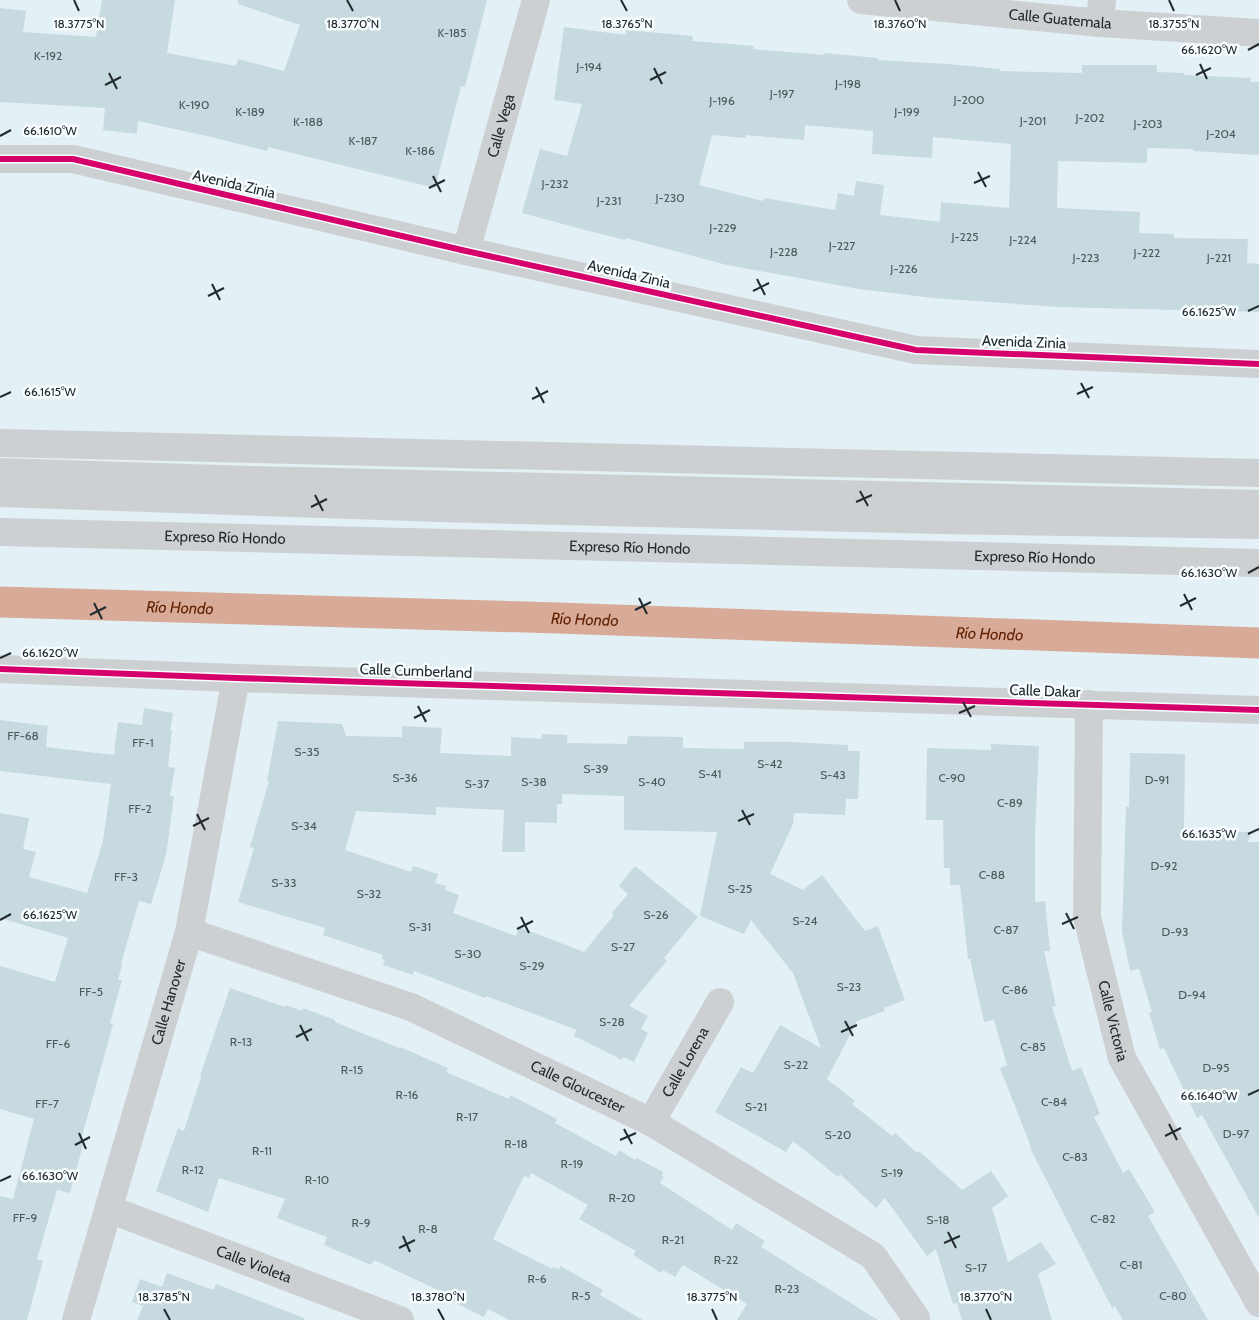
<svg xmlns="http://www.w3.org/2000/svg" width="1259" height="1320" viewBox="0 0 1259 1320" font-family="Cabin,sans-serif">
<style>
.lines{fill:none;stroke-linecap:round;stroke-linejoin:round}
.canal{stroke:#d8ab98;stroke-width:31}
.building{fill:#c7dae0;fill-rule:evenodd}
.street{stroke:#cdd0d2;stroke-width:28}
.secondary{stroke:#cdd0d2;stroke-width:28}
.highway{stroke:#cdd0d2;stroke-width:28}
.cycleway-casing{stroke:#f8fdff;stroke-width:9}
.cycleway{stroke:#d6006c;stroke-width:6}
.ticks{fill:none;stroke:#212a2e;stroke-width:2}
.labels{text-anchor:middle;stroke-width:5;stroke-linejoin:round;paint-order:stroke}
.number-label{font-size:12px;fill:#4c585c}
.street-label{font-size:15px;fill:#212a2e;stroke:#f8fdff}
.water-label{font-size:16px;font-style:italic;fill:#612101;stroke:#f8fdff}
.ticks-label{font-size:12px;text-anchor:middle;fill:#212a2e;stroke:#f8fdff;stroke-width:5;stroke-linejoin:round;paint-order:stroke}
</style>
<rect width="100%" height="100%" fill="#e3f0f5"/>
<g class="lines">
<path class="canal" id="s1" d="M 0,602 L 558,618 L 1259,643"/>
</g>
<path class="building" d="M 102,0 L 175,0 L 167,53 L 236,66 L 238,59 L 284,71 L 300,25 L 238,4 L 238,0 L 487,0 L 465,87 L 461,86 L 435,188 L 268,147 L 267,151 L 207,136 L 138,121 L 137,134 L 103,130 L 105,108 L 0,102 L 0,8 L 26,11 L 23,32 L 96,37 Z
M 564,27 L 626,35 L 626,30 L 693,36 L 692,41 L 754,46 L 753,49 L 824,55 L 824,53 L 878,58 L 877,60 L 948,64 L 1000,69 L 1000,71 L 1082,73 L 1082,65 L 1157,65 L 1157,72 L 1184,73 L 1184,75 L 1251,78 L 1250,82 L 1259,82 L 1259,155 L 1193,151 L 1193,149 L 1147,148 L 1147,163 L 1058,161 L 1057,208 L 1140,212 L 1139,233 L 1174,234 L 1174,238 L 1248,239 L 1247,263 L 1259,264 L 1259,312 L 1059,307 L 933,298 L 859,289 L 727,265 L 626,238 L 625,240 L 574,227 L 522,213 L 540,149 L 567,156 L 582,104 L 554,100 ZM 805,125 L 873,131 L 872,154 L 932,158 L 933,137 L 1011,144 L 1009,208 L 941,202 L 940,222 L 880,215 L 884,185 L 856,181 L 854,196 L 838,193 L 835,210 L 764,198 L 763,201 L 699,185 L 712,135 L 746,138 L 746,135 L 804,140 Z
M 144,708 L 173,713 L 170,730 L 172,730 L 168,767 L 175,768 L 170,796 L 174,796 L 166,855 L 151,904 L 139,901 L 121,964 L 122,965 L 118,980 L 122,980 L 110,1023 L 113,1024 L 81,1140 L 84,1141 L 70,1193 L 57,1190 L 37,1259 L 43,1261 L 27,1320 L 0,1320 L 0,1196 L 13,1199 L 34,1119 L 0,1109 L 0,966 L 55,982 L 68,938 L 0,918 L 0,813 L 29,818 L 23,849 L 36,852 L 29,877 L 87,893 L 103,841 L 111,784 L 0,771 L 0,720 L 48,726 L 46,747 L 114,755 L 118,722 L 142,725 Z
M 278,721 L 342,724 L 346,736 L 402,737 L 402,726 L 442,728 L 440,753 L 511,756 L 511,737 L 541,739 L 542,734 L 567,735 L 567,743 L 627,744 L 628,736 L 683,737 L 683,748 L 744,749 L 744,742 L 790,742 L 848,745 L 848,751 L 860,751 L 858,799 L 846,799 L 845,815 L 794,813 L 793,824 L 770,874 L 803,890 L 822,875 L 865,931 L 878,926 L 905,1000 L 884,1008 L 885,1011 L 857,1021 L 827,1079 L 855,1101 L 852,1104 L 892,1136 L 895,1133 L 917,1153 L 919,1151 L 962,1190 L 991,1171 L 1008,1196 L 992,1208 L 1008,1262 L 1041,1242 L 1056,1264 L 1038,1274 L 1052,1320 L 962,1320 L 957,1303 L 953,1304 L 936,1249 L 927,1256 L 885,1198 L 876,1208 L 840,1174 L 838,1177 L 793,1141 L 786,1152 L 715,1112 L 741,1067 L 753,1073 L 780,1025 L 821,1048 L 793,973 L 751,920 L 744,934 L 700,916 L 717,832 L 624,830 L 624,796 L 562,794 L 562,804 L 557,804 L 557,823 L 525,822 L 525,852 L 502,852 L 504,810 L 436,807 L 436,815 L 356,811 L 345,850 L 411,872 L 413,866 L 438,874 L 435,883 L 446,886 L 445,890 L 459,895 L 453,913 L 516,936 L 519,927 L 584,952 L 614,915 L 612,913 L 628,894 L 619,886 L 635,866 L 698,917 L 664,958 L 667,961 L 629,1006 L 648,1016 L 641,1029 L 648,1033 L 634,1062 L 623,1057 L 622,1060 L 574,1036 L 577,1030 L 486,996 L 485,998 L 414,971 L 413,975 L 383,965 L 385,960 L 382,959 L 383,955 L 323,935 L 325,928 L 238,902 L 254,848 L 250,847 L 269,781 L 267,781 Z
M 991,744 L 1039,746 L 1035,832 L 1035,902 L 1045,901 L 1050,951 L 1044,951 L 1056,1006 L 1052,1007 L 1072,1071 L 1081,1067 L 1100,1114 L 1094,1117 L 1123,1173 L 1129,1169 L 1155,1212 L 1148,1216 L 1208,1320 L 1123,1320 L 1115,1306 L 1112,1308 L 1030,1148 L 1031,1147 L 1000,1068 L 1007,1065 L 994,1020 L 984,1022 L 970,959 L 968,959 L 960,885 L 950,885 L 950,868 L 944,868 L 943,820 L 926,820 L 927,748 L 991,750 Z
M 1130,753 L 1185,754 L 1184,831 L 1251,832 L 1248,842 L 1259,842 L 1259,1218 L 1202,1115 L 1197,1118 L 1164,1048 L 1160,1049 L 1149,1013 L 1152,1012 L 1139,969 L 1130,971 L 1122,931 L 1126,807 L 1129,807 Z
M 230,988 L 285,1007 L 286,1005 L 302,1011 L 303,1008 L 335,1020 L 335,1022 L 399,1048 L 400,1047 L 448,1068 L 446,1072 L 509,1099 L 510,1095 L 557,1119 L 555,1123 L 616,1156 L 619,1150 L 635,1160 L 637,1158 L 663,1172 L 662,1176 L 664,1177 L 660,1183 L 732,1230 L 736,1223 L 765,1241 L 761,1247 L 878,1320 L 737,1320 L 747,1304 L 683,1265 L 675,1277 L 663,1270 L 661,1273 L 633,1255 L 636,1251 L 579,1219 L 588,1205 L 531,1173 L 529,1178 L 524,1176 L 493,1239 L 552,1269 L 553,1267 L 559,1269 L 560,1266 L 603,1290 L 600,1295 L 643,1320 L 509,1320 L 488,1309 L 484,1317 L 438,1294 L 440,1291 L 374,1260 L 371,1265 L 324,1245 L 327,1237 L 277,1218 L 285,1199 L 219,1178 L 208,1212 L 156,1191 L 178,1128 L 184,1131 L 201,1077 L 200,1076 Z
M 167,1273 L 213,1290 L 216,1284 L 304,1318 L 304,1320 L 137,1320 L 143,1306 L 132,1302 L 140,1279 L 162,1287 Z"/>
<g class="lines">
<g class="street">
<path id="s2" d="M 861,0 L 1100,23 L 1259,33"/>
<path d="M 1100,23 L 1102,0"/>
<path id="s3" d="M 466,251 L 536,0"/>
<path d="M 0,669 L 236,678 L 1259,710"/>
<path id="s4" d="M 1089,704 L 1087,917 L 1122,1058 L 1259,1303"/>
<path id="s5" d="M 189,932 L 411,1007 L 651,1122 L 873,1256 L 916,1318 L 916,1320"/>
<path id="s6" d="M 651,1122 L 720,1002"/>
<path id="s7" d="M 109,1209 L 400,1320"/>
<path id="s8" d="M 76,1320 L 189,932 L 236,678"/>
</g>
<path class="secondary" d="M 0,159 L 73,159 L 466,251 L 916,350 L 1259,364"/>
<g class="highway">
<path d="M 0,443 L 1259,473"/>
<path d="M 0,472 L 251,480 L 1259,504"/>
<path d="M 0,493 L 440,508 L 940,520 L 1259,525"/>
<path id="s9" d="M 0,532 L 1259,563"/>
</g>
<defs>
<path id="cycleway" d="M 0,159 L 73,159 L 466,251 L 916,350 L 1259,364
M 0,669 L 236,678 L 1259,710"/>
</defs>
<use href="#cycleway" class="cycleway-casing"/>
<use href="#cycleway" class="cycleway"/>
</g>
<path class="ticks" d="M 74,0 L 79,11M 347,0 L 353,11M 621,0 L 627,11M 895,0 L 900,11M 1169,0 L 1174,11M 1248,50 L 1259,44M 1200,64 L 1207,79M 654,68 L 662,84M 109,73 L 117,89M 1196,75 L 1211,68M 650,80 L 666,72M 105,85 L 121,77M 0,136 L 11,130M 978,172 L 986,187M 433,176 L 441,192M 974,183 L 990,176M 429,188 L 445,180M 757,279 L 765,295M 212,284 L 220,300M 753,291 L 769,283M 208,296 L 224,288M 1248,311 L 1259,306M 1081,383 L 1089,398M 536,387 L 544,403M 1077,394 L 1093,387M 0,397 L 11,392M 532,399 L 548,391M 860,491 L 868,506M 315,495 L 323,511M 856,502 L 872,495M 311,507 L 327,499M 1248,573 L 1259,567M 1184,594 L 1192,610M 639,598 L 647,614M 94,603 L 102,619M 1180,606 L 1196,598M 635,610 L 651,602M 90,615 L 106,607M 0,658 L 11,653M 963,702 L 971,717M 418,706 L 426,722M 959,713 L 975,706M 414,718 L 430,710M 742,810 L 750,825M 197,814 L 205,830M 738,821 L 754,814M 193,826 L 209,818M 1248,834 L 1259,829M 1066,913 L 1074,929M 521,917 L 529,933M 0,920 L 11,914M 1062,924 L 1078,917M 517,929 L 533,921M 845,1021 L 853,1036M 300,1025 L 308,1041M 841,1032 L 857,1025M 296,1037 L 312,1029M 1248,1095 L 1259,1090M 1169,1124 L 1177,1140M 624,1129 L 632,1144M 79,1133 L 86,1149M 1165,1136 L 1181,1128M 620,1140 L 636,1133M 75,1145 L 90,1137M 0,1181 L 11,1176M 948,1232 L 956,1248M 403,1236 L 410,1252M 944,1243 L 960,1236M 399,1248 L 415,1240M 164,1309 L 170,1320M 438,1309 L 444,1320M 712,1309 L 717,1320M 986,1309 L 991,1320"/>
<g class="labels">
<g class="number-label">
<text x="452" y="37">K-185</text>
<text x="48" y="60">K-192</text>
<text x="589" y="71">J-194</text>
<text x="848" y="88">J-198</text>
<text x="782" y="98">J-197</text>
<text x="969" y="104">J-200</text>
<text x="722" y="105">J-196</text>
<text x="194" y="109">K-190</text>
<text x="250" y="116">K-189</text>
<text x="907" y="116">J-199</text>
<text x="1090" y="122">J-202</text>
<text x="1033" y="125">J-201</text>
<text x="308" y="126">K-188</text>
<text x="1148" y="128">J-203</text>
<text x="1221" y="138">J-204</text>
<text x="363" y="145">K-187</text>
<text x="420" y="155">K-186</text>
<text x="555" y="188">J-232</text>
<text x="670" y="202">J-230</text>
<text x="609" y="205">J-231</text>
<text x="723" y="232">J-229</text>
<text x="965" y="241">J-225</text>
<text x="1023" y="244">J-224</text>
<text x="842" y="250">J-227</text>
<text x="784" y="256">J-228</text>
<text x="1147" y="257">J-222</text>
<text x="1086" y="262">J-223</text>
<text x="1219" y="262">J-221</text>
<text x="904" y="273">J-226</text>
<text x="23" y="740">FF-68</text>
<text x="143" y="747">FF-1</text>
<text x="307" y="756">S-35</text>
<text x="770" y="768">S-42</text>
<text x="596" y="773">S-39</text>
<text x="710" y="778">S-41</text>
<text x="833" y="779">S-43</text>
<text x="405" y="782">S-36</text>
<text x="952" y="782">C-90</text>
<text x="1157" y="784">D-91</text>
<text x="534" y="786">S-38</text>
<text x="652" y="786">S-40</text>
<text x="477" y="788">S-37</text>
<text x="1010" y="807">C-89</text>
<text x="140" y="813">FF-2</text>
<text x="304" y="830">S-34</text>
<text x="1164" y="870">D-92</text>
<text x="992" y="879">C-88</text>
<text x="126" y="881">FF-3</text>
<text x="284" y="887">S-33</text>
<text x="740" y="893">S-25</text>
<text x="369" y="898">S-32</text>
<text x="656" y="919">S-26</text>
<text x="805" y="925">S-24</text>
<text x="420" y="931">S-31</text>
<text x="1006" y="934">C-87</text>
<text x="1175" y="936">D-93</text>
<text x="623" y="951">S-27</text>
<text x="468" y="958">S-30</text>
<text x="532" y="970">S-29</text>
<text x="849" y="991">S-23</text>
<text x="1015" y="994">C-86</text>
<text x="91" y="996">FF-5</text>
<text x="1192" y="999">D-94</text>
<text x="612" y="1026">S-28</text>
<text x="241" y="1046">R-13</text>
<text x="58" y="1048">FF-6</text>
<text x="1033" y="1051">C-85</text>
<text x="796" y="1069">S-22</text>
<text x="1216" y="1072">D-95</text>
<text x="352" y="1074">R-15</text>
<text x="407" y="1099">R-16</text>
<text x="1054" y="1106">C-84</text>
<text x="47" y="1108">FF-7</text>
<text x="756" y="1111">S-21</text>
<text x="467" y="1121">R-17</text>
<text x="1236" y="1138">D-97</text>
<text x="838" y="1139">S-20</text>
<text x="516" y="1148">R-18</text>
<text x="262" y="1155">R-11</text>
<text x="1075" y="1161">C-83</text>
<text x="572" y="1168">R-19</text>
<text x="193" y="1174">R-12</text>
<text x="892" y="1177">S-19</text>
<text x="317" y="1184">R-10</text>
<text x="622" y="1202">R-20</text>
<text x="25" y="1222">FF-9</text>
<text x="1103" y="1223">C-82</text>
<text x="938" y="1224">S-18</text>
<text x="361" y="1227">R-9</text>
<text x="428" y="1233">R-8</text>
<text x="673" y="1244">R-21</text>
<text x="726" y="1264">R-22</text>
<text x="1131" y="1269">C-81</text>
<text x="976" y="1272">S-17</text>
<text x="537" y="1283">R-6</text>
<text x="787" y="1293">R-23</text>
<text x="581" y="1300">R-5</text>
<text x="1173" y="1300">C-80</text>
</g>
<g class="street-label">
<text dy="5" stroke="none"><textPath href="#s2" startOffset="200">Calle Guatemala</textPath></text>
<text dy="5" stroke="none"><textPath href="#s3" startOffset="130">Calle Vega</textPath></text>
<text transform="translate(234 184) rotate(13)" y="5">Avenida Zinia</text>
<text transform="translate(629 274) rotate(13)" y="5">Avenida Zinia</text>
<text transform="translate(1024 342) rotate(2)" y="5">Avenida Zinia</text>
<text dy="5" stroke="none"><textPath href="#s9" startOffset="225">Expreso Río Hondo</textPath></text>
<text dy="5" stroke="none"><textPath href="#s9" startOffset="630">Expreso Río Hondo</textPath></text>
<text dy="5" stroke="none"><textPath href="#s9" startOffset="1035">Expreso Río Hondo</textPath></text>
<text transform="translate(416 671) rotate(2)" y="5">Calle Cumberland</text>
<text transform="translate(1045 691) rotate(2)" y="5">Calle Dakar</text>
<text dy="5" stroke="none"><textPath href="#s8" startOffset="331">Calle Hanover</textPath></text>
<text dy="5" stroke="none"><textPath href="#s4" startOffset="320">Calle Victoria</textPath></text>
<text dy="5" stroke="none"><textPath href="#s6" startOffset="69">Calle Lorena</textPath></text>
<text dy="5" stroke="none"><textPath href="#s5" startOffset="419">Calle Gloucester</textPath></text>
<text dy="5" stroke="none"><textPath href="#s7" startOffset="155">Calle Violeta</textPath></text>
</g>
<g class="water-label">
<text dy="6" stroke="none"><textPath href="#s1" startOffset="180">Río Hondo</textPath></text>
<text dy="6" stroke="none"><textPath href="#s1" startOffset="585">Río Hondo</textPath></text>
<text dy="6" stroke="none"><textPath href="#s1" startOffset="990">Río Hondo</textPath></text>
</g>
</g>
<g class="ticks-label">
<text x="79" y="28">18.3775°N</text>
<text x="353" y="28">18.3770°N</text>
<text x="627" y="28">18.3765°N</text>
<text x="900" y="28">18.3760°N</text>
<text x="1174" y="28">18.3755°N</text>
<text x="1209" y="54">66.1620°W</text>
<text x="50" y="135">66.1610°W</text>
<text x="1209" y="316">66.1625°W</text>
<text x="50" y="396">66.1615°W</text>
<text x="1209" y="577">66.1630°W</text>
<text x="50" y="657">66.1620°W</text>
<text x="1209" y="838">66.1635°W</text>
<text x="50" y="919">66.1625°W</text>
<text x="1209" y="1100">66.1640°W</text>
<text x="50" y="1180">66.1630°W</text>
<text x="164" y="1301">18.3785°N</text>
<text x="438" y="1301">18.3780°N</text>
<text x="712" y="1301">18.3775°N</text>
<text x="986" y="1301">18.3770°N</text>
</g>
</svg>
